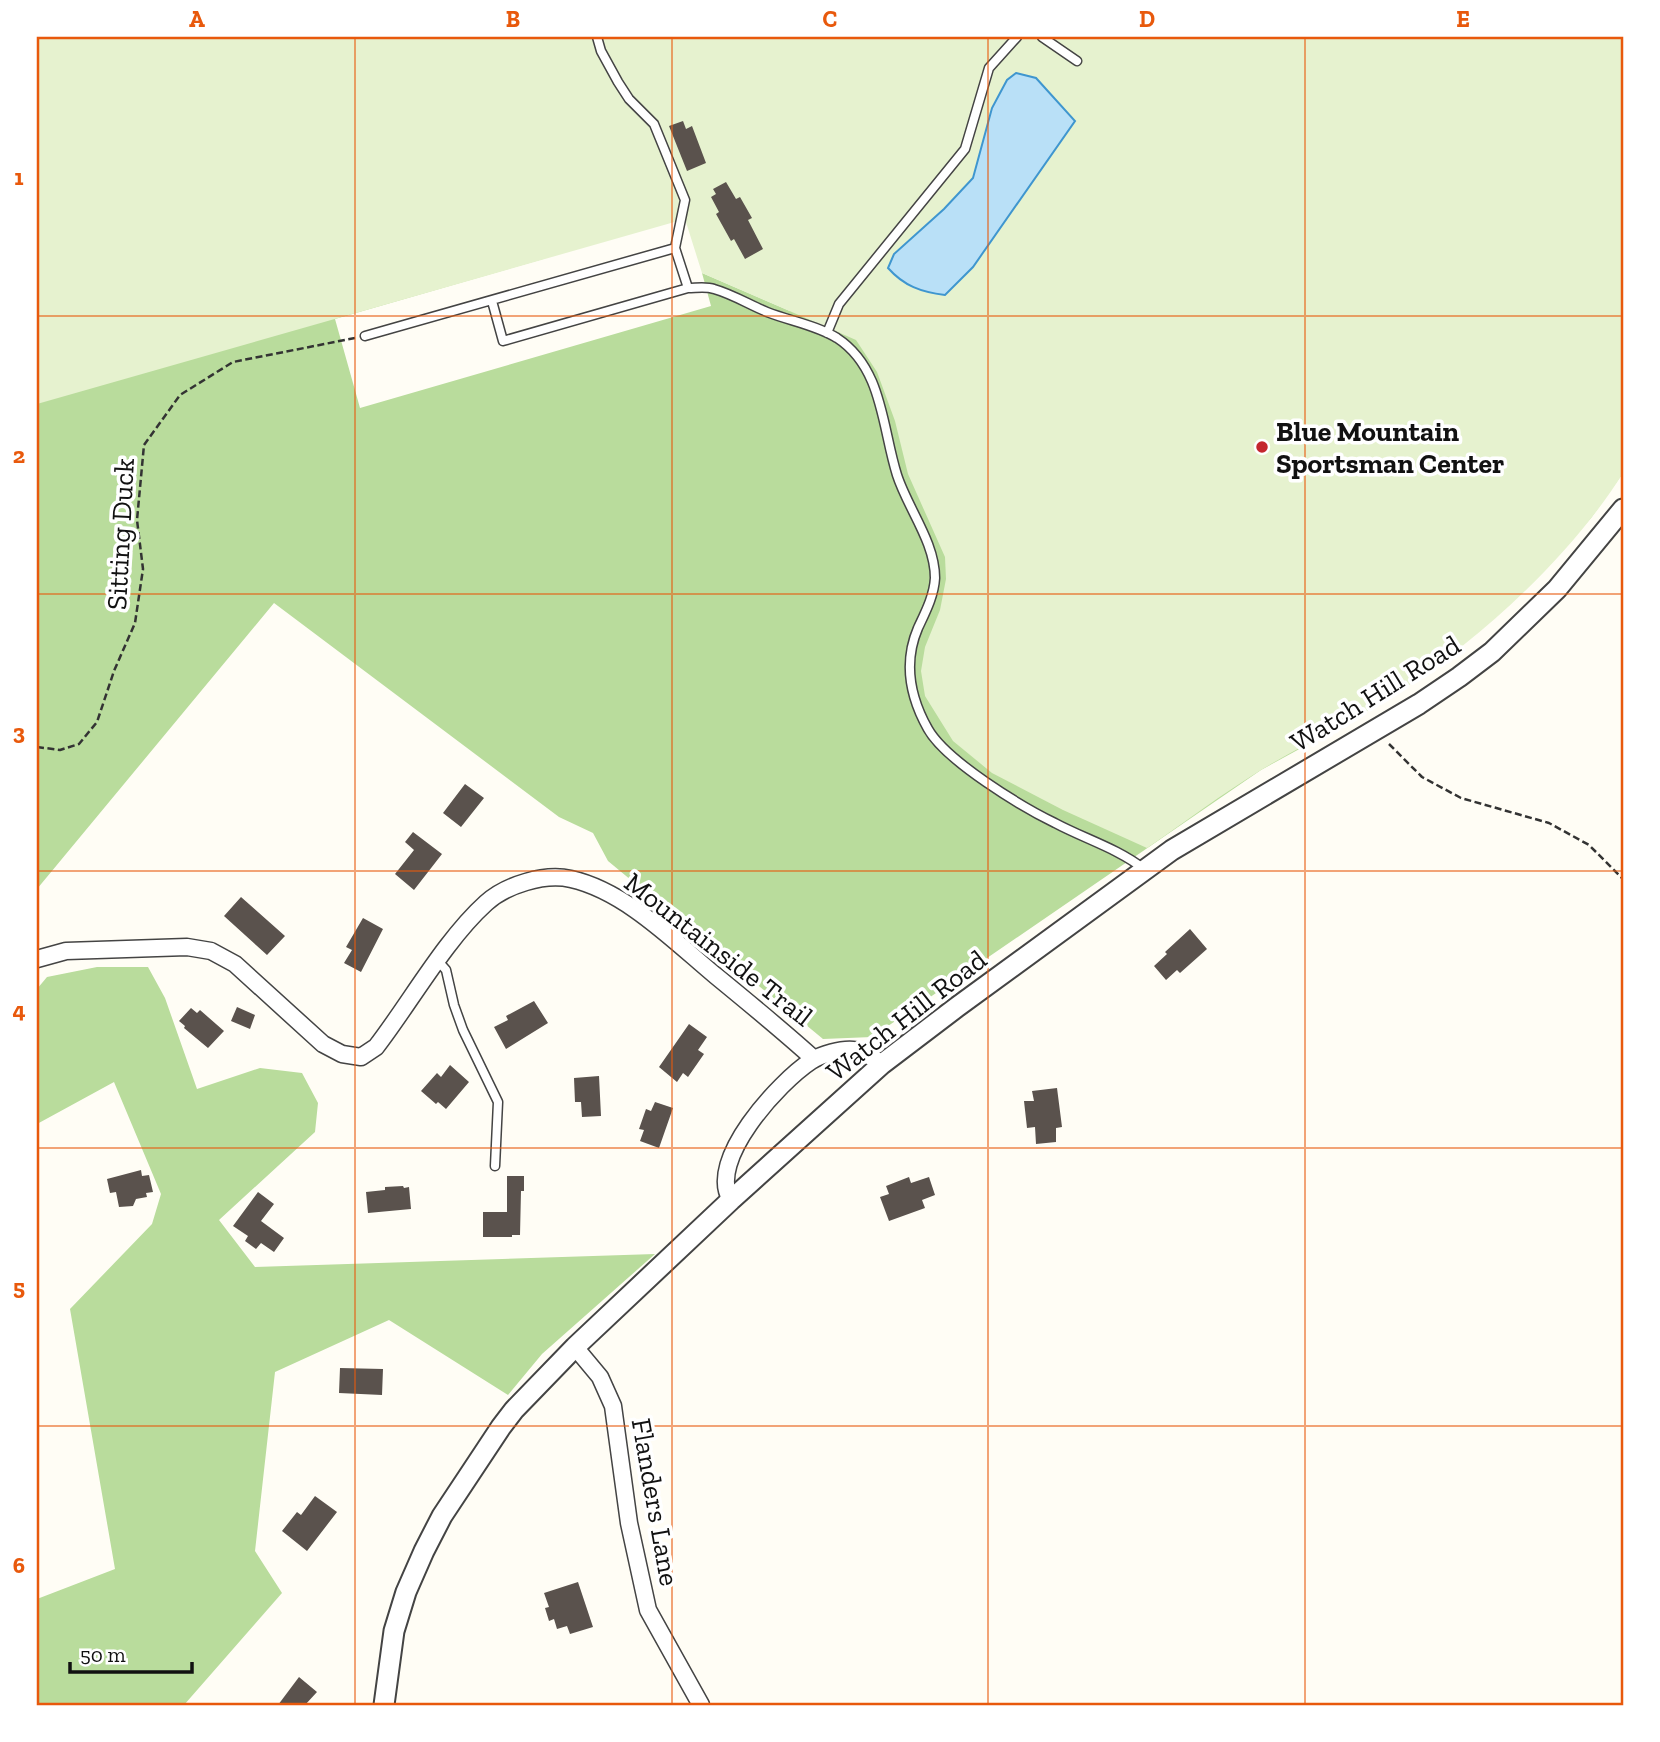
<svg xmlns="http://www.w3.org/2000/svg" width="1660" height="1742" viewBox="0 0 1660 1742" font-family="'Zilla Slab',serif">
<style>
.forest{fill:#b9dc9c;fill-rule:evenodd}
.pitch{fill:#e6f2cf}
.water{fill:#b9e0f7;stroke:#3f96cf;stroke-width:2}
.building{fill:#5a524d}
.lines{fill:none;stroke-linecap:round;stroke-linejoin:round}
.service-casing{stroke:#444;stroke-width:11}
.minor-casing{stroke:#444;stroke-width:19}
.tertiary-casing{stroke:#444;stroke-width:23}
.path{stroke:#333;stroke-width:2.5;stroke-dasharray:7 3.5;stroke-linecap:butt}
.service{stroke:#fff;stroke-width:8}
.minor{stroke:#fff;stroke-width:16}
.tertiary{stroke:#fff;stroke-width:19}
.grid{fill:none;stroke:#e8590c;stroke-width:2;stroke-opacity:0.55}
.poi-dot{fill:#c4262e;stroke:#fff;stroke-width:2.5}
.labels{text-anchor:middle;stroke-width:7;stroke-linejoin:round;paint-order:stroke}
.poi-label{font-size:28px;font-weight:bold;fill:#111;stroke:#fff;text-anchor:start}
.street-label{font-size:28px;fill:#111;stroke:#fff}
.neatline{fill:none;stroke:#e8590c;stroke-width:2.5}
.grid-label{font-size:23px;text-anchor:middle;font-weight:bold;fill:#e8590c}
</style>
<rect width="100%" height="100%" fill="#fffdf5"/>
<path class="forest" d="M 37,37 L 1623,37 L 1623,473 L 1591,518 L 1538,577 L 1502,611 L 1438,666 L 1356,718 L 1261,770 L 872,1037 L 823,1039 L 608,861 L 593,833 L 559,817 L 274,603 L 37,889 ZM 735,156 L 790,311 L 702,273 L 711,306 L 360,408 L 335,319 L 543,259 Z
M 97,967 L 148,967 L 165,998 L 197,1089 L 260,1068 L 302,1073 L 318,1103 L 315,1132 L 219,1220 L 255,1267 L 655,1254 L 542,1354 L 508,1395 L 389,1320 L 275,1372 L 255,1551 L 282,1593 L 184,1705 L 37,1705 L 37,1599 L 115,1569 L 70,1309 L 152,1224 L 161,1194 L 114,1082 L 37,1124 L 37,989 L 47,977 Z"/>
<path class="pitch" d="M 37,37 L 1623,37 L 1623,473 C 1572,555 1481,639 1400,691 C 1356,720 1307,742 1261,770 C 1222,794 1185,822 1147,848 L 1063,810 L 992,773 L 953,741 L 925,696 L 921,671 L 925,647 L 940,610 L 946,579 L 945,557 L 908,474 L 895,421 L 877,372 L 856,340 L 702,273 L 685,219 L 37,404 Z"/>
<path class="water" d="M 1016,73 L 1036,78 L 1075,121 L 973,267 L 945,295 C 921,292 904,286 888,268 L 894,254 L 944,209 L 973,178 L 992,108 L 1007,80 Z"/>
<path class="building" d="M 683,121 L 686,129 L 692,126 L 706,163 L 687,171 L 669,126 Z
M 726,182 L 736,199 L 740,197 L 752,218 L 748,220 L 763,249 L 745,259 L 734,239 L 731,241 L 716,214 L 719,212 L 711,197 L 716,194 L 713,189 Z
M 465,784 L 484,798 L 461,827 L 443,813 Z
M 413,832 L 442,854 L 414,890 L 395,874 L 414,850 L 405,842 Z
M 241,897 L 285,936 L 267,955 L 224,916 Z
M 363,918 L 383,929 L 361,972 L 344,963 L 352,950 L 346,947 Z
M 1190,929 L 1207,949 L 1180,973 L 1177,970 L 1166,980 L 1154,966 L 1167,954 L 1165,952 Z
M 534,1001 L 548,1023 L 506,1049 L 494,1027 L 508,1020 L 506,1016 Z
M 237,1007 L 255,1015 L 250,1029 L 231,1021 Z
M 191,1008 L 197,1013 L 200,1010 L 224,1031 L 208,1048 L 184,1028 L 185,1026 L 179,1021 Z
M 689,1024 L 707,1037 L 698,1050 L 704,1054 L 688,1077 L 683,1073 L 677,1082 L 659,1067 Z
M 450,1065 L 469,1082 L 446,1109 L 438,1102 L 436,1104 L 421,1091 L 437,1073 L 441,1077 Z
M 599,1076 L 601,1116 L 582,1117 L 581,1102 L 575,1102 L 574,1078 Z
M 1057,1088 L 1062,1127 L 1056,1128 L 1056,1142 L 1036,1144 L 1035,1127 L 1027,1128 L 1024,1101 L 1034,1101 L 1032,1091 Z
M 655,1102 L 673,1108 L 659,1148 L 640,1141 L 644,1130 L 639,1129 L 646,1109 L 651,1111 Z
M 141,1170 L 142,1176 L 149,1175 L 153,1192 L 146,1193 L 147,1197 L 136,1199 L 133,1206 L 119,1207 L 116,1192 L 110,1193 L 107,1179 Z
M 507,1176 L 524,1176 L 524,1191 L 521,1191 L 520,1235 L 512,1235 L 512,1237 L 483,1237 L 483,1212 L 507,1212 Z
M 909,1177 L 911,1183 L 929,1177 L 935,1195 L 922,1200 L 925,1208 L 889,1221 L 880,1197 L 889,1194 L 886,1186 Z
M 403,1186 L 404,1188 L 409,1187 L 411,1209 L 368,1213 L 366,1192 L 385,1190 L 385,1187 Z
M 258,1192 L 274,1204 L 261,1221 L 284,1238 L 274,1252 L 261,1243 L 256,1249 L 245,1241 L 248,1236 L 233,1226 Z
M 340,1368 L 383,1369 L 382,1395 L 339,1393 Z
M 315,1496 L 337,1512 L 307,1551 L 282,1531 L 297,1512 L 301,1515 Z
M 578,1582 L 593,1627 L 570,1634 L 567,1626 L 557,1629 L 554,1619 L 549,1621 L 545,1608 L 549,1607 L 544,1593 Z
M 299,1677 L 317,1692 L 305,1705 L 278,1705 Z"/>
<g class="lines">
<defs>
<path id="service" d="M 597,37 L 601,51 L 618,82 L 629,99 L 654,124 L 685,200 L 675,248
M 1042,37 L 1077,61
M 492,301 L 503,341 L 688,288
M 827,333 L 839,304 L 965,149 L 989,68 L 1017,37
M 365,336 L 675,248 L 688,288 C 696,288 706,286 714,289 C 732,294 750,305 767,312 C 790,321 816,325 837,338 C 883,368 882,428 897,475 C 908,509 935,542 935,578 C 934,596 925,613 918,628 C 903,663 910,697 928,729 C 946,761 1022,807 1055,823 C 1085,839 1117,848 1144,869
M 438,961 L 446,970 L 454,1005 L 463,1030 L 498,1102 L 495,1166"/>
<path id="minor" d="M 37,959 L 66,951 L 187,947 L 211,951 L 235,964 L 323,1044 L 342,1054 L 361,1057 L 376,1047 C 410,1003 445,940 486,903 C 506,885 544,873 571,879 C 625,891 674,941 716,976 C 749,1003 782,1030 814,1059
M 731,1200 C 706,1161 779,1082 811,1061 C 822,1054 841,1049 853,1050 C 864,1051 873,1058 882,1064
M 575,1347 L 600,1377 L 613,1406 L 629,1523 L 648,1610 L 701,1705"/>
<path id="tertiary" d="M 384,1705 L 394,1631 L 406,1592 L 424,1551 L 442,1516 L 501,1427 L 514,1410 L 575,1347 L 731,1200 L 882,1064 L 957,1007 L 1172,850 L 1419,704 L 1459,677 L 1492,652 L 1557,589 L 1623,509"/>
</defs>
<use href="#service" class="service-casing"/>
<use href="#minor" class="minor-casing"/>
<use href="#tertiary" class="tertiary-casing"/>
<path class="path" d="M 1389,744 L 1422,777 L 1461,798 L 1549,823 L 1589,845 L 1623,879
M 37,747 L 60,750 L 79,744 L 97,722 L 114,671 L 135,623 L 143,569 L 137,520 L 144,445 L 180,395 L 233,362 L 355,338"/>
<use href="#service" class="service"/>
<use href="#minor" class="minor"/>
<use href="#tertiary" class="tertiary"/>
</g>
<path class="grid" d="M 355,37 L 355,1705M 672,37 L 672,1705M 988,37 L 988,1705M 1305,37 L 1305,1705M 37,316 L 1623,316M 37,594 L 1623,594M 37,871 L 1623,871M 37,1148 L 1623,1148M 37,1426 L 1623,1426"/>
<circle class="poi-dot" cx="1262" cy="447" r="7"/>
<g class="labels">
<g class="poi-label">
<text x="1276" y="441">Blue Mountain<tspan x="1276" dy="32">Sportsman Center</tspan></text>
</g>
<g class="street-label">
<text transform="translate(120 534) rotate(-87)" y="10">Sitting Duck</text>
<text transform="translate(1375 693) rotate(-32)" y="10">Watch Hill Road</text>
<text transform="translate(719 949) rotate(38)" y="10">Mountainside Trail</text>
<text transform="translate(906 1015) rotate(-38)" y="10">Watch Hill Road</text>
<text transform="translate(656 1502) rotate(80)" y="10">Flanders Lane</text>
</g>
</g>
<rect width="1660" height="1742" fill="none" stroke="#ffffff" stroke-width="77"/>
<path d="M70 1662v10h122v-10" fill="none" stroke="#111111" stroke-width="3.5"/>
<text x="80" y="1662" font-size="21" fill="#111111" stroke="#ffffff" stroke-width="5" paint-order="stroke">50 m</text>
<rect x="38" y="38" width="1584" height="1666" class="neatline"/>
<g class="grid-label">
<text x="197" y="27">A</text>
<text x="513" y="27">B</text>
<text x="830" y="27">C</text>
<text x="1147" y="27">D</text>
<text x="1463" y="27">E</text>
<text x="19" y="185">1</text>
<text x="19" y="463">2</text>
<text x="19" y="740">3</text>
<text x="19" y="1018">4</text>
<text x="19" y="1295">5</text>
<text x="19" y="1573">6</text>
</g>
</svg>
